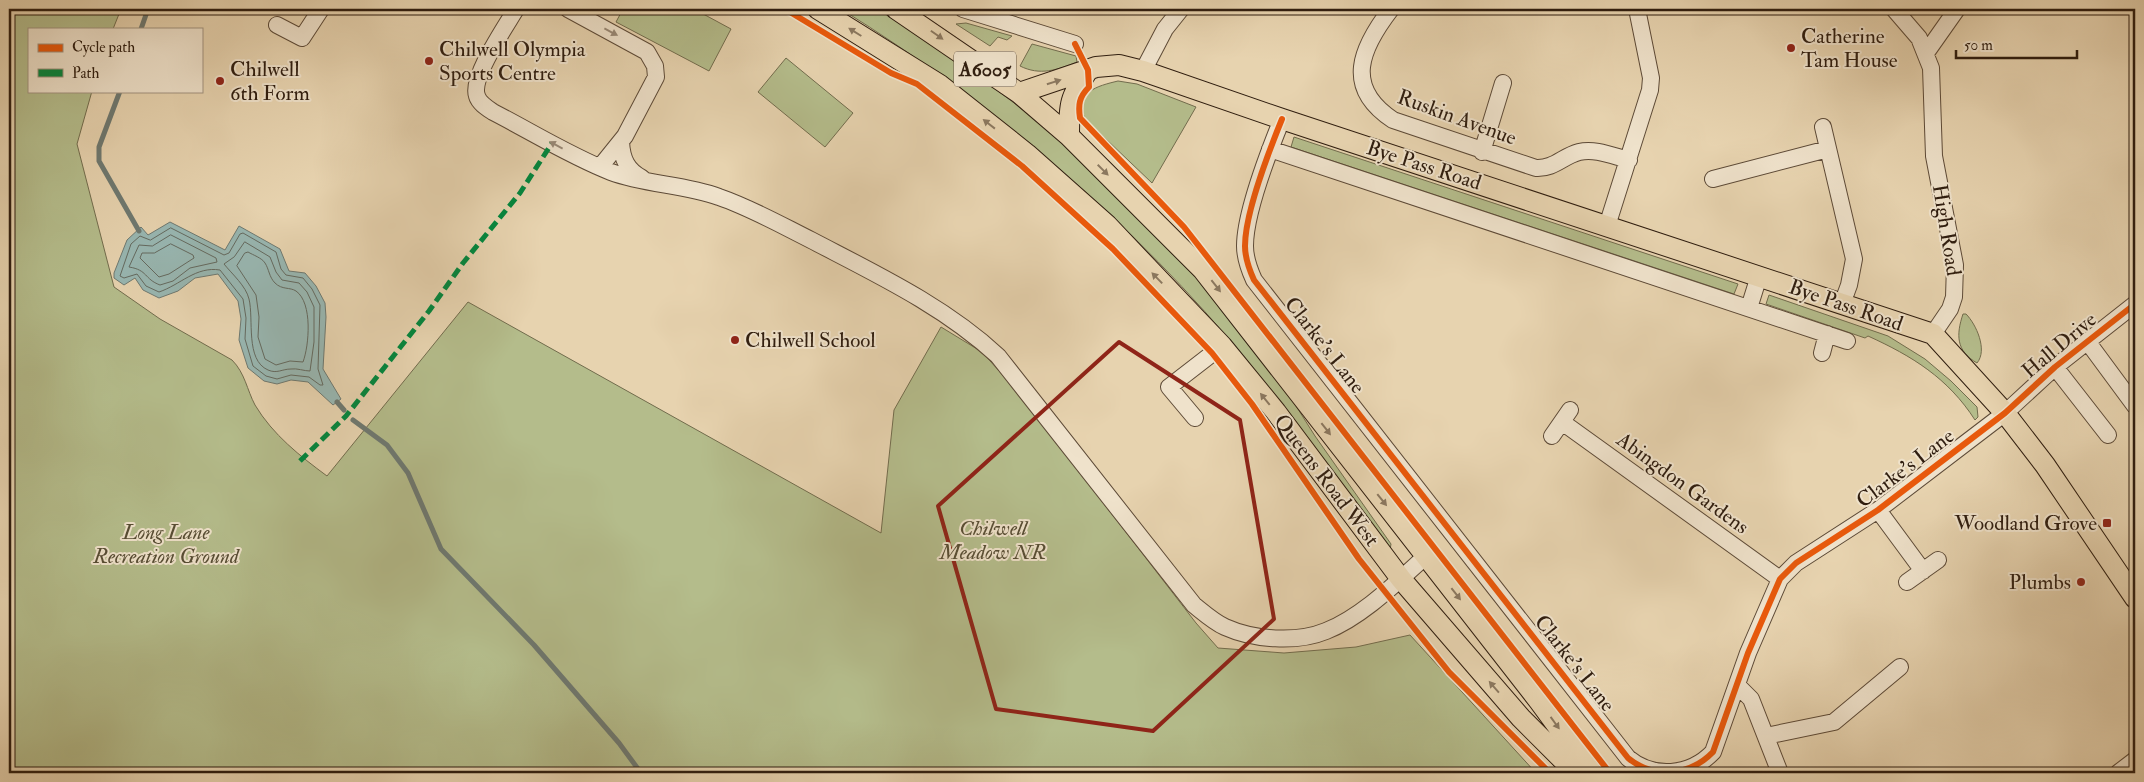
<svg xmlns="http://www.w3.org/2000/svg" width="2144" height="782" viewBox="0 0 2144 782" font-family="'IM FELL Double Pica',serif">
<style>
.green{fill:#b4bc8b;stroke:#726c4d}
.water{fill:#98b7b2;stroke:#6e7971}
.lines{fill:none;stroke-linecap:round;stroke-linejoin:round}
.shore{stroke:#646a60;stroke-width:1}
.stream{stroke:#6e7971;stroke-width:5}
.minor-casing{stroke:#5d4a37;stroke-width:18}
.major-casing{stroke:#2f1d0f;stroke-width:22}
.minor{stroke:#efe2cb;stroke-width:16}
.major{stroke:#e7d3af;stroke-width:20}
.quiet{stroke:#00873e;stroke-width:5;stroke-dasharray:10 5;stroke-linecap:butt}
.cycleway-casing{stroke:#efe2cb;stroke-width:9}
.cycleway{stroke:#e8590c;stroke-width:6}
.oneway{fill:#998976}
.oneway2{fill:#8b785f}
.marked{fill:none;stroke:#8f2418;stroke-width:4;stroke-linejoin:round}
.poi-dot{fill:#8f2418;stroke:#efe2cb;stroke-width:2}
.labels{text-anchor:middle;stroke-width:4;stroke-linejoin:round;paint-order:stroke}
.shield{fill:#efe2cb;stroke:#695847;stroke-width:1}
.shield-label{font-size:20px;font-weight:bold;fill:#2f1d0f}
.poi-label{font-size:21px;fill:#2f1d0f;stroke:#efe2cb;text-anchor:start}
.street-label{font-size:21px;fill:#2f1d0f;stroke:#efe2cb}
.park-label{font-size:21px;font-style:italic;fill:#574d34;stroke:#efe2cb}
</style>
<rect width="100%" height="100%" fill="#e7d3af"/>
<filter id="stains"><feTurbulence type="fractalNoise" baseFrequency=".004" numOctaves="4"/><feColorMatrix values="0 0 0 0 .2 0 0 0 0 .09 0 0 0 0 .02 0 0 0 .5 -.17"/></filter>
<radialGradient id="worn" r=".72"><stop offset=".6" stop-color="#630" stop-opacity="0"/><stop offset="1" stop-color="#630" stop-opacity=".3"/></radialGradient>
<path class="green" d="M 9,9 L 121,9 L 113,29 L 29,29 L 29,91 L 92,91 L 77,144 L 114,287 L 160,319 L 232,360 C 245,373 247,390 255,405 C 273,435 300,456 327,476 L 468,302 L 881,533 L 894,410 L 941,327 L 982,352 L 1017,391 L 1196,623 L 1218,648 L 1284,653 L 1356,647 L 1410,635 L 1536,773 L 9,773 Z
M 623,9 L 694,9 L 731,29 L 709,71 L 616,22 Z
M 841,9 L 877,9 L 949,54 L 1022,109 L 1087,163 L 1191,270 L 1291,398 L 1315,436 L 1391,544 L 1390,550 C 1343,488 1299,423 1249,363 C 1134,223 994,104 841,9 Z
M 966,23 L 1012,36 L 1007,40 L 998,37 L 990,46 L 956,24 Z
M 1032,44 L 1076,56 L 1077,62 C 1057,70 1040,76 1020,66 Z
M 786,58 L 853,113 L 825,147 L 758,92 Z
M 1118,81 L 1137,84 L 1196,107 L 1152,183 L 1085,119 C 1074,92 1097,86 1118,81 Z
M 1294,137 L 1738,284 L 1734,294 L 1291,147 Z
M 1769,295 L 1888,336 L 1925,359 L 1951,381 L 1977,407 L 1978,417 L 1975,420 C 1948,378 1912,356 1868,336 L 1865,338 L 1766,304 Z
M 1963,314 L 1966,314 C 1976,324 1988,350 1977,363 C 1956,351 1956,335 1963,314 Z"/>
<path class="water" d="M 170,222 L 225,250 L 239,226 L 280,249 L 289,271 L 305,273 L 316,286 L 325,303 L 326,317 L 323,369 L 341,399 L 333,405 L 308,382 L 291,380 L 277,384 L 264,381 L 248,368 L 239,340 L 241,319 L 238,301 L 218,274 L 195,278 L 178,291 L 159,298 L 143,290 L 135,278 L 124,285 L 114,278 L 114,273 L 127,240 L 141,227 L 148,235 Z"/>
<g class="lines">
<path class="shore" d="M 171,228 L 224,255 L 229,253 L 240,234 L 243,233 L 276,252 L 281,269 L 286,275 L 303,278 L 312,289 L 320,305 L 318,369 L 323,385 L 320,385 L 309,377 L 291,375 L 277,379 L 266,376 L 253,366 L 245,339 L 246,318 L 243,299 L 220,270 C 196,266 180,285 159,292 L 146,286 L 137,274 L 124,278 L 120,276 L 131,244 L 140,236 L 150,240 Z
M 171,235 L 216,258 L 217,262 L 190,268 L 173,281 L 160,285 C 144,279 148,270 129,267 L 139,245 L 152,246 Z
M 245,242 L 270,257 L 276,272 L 282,280 L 299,283 L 307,292 L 314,307 L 314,342 L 310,371 C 304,371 297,368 291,369 C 282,369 277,374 268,370 C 245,360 254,319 249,299 C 246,286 232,274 224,264 L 234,257 Z
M 171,244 L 193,255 L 194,258 L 169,274 L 159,277 L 140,258 L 142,253 L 154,253 Z
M 245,253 L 248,252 C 253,255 262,258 265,263 C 269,269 269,277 275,283 C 282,290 290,287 296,291 C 313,303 309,346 303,362 L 290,361 L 276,365 L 265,359 L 258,337 L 259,317 L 256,295 L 237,266 Z"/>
<path class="stream" d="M 141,29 L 148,9
M 120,91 L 99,147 L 99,161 L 139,231
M 337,402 L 344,410
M 353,420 L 387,445 L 408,473 L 441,549 L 534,645 L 619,743 L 641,773"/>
<defs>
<path id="minor" d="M 516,9 C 506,26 470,78 477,96 C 479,103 487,108 493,112 C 532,132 570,156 611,172 C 646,185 684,184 719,197 C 751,208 781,225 811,240 C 876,274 944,306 998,356 L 1194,605 C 1204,613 1214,622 1225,627 C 1254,640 1297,643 1326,631 C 1362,617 1398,581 1426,556
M 568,9 L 647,52 L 655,66 L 656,77 L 625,136 L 600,167
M 963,9 L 1075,44
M 1391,9 C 1361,48 1343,87 1393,120 L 1536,168 C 1554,169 1563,156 1579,152 C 1595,148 1613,156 1629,160
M 1894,9 L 1919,38 L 1931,68 L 1934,156 L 1955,265 L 1954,297 L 1950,309 L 1933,334
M 277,25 L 302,38 L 321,9
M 1926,53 L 1957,9
M 1143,71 L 1165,29 L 1181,9
M 1282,119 C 1269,151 1245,213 1245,246 C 1245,258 1249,269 1254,280 L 1628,758 C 1653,779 1690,776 1713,752 L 1748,653 L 1780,579 L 1796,563 L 1878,510 L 2005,413 L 2055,367 L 2135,304
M 1823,127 L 1854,259 L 1849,285 L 1842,304
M 621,142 C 622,159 627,170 642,178
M 1270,149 L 1847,341
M 1482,152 L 1503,83
M 1713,179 L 1828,149
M 1607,226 L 1650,90 L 1651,78 L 1637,9
M 1749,308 L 1759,276
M 2087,341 L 2135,406
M 1822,353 L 1827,334
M 2055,367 L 2108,435
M 1195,418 L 1169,387 L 1222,346
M 1562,422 L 1780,579
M 1552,436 L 1570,410
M 1878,510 L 1923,571
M 1907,582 L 1938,560
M 1737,685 L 1751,699 L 1780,773
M 1766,736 L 1834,722 L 1900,667
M 2118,773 L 2135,760"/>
<path id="major" d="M 818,9 L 940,85 L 1027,154 L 1107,225 L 1222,346 L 1276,412 L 1401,579 L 1521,718 L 1576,773
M 896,9 L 1019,93 L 1069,136 L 1203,270 L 1539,701 L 1592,773
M 1019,93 L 1096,67 L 1119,65 L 1143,71 L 1282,119 L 1933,334 L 2005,413 L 2045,465 L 2135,598
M 1069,136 C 1069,103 1070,98 1088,70"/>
</defs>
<use href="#minor" class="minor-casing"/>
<use href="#major" class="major-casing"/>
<use href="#minor" class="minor"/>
<use href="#major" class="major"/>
<path class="quiet" d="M 300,461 L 346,416 L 429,311 L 463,263 L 520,193 L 552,143"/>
<defs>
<path id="cycleway" d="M 785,9 L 891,73 L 917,84 L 1022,166 L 1113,249 L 1212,353 L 1252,404 L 1359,559 L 1449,672 L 1550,773
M 1075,44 L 1088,70 L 1089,87 C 1079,97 1078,105 1080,118 L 1184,227 L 1610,773
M 1282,119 C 1269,151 1245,213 1245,246 C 1245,258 1249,269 1254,280 L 1628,758 C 1653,779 1690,776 1713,752 L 1748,653 L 1780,579 L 1796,563 L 1878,510 L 2005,413 L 2055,367 L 2135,304"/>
</defs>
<use href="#cycleway" class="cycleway-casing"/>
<use href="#cycleway" class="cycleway"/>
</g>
<defs><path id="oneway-solid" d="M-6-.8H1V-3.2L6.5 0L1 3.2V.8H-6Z" transform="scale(1.25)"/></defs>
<g class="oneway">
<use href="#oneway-solid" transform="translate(611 32) rotate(28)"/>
<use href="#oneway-solid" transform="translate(556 145) rotate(-152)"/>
</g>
<g class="oneway2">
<use href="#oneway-solid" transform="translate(855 32) rotate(-148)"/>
<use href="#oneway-solid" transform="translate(937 35) rotate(35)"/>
<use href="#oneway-solid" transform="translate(1054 82) rotate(-18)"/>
<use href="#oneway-solid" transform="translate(989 124) rotate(-142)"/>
<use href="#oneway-solid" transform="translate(1103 170) rotate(45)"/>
<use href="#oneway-solid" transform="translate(1157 278) rotate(-134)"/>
<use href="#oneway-solid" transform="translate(1216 286) rotate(52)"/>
<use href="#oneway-solid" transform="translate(1265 399) rotate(-129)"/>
<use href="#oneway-solid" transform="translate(1326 429) rotate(52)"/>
<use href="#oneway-solid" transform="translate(1382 500) rotate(51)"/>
<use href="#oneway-solid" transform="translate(1456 594) rotate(52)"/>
<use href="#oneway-solid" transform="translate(1494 687) rotate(-131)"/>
<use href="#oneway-solid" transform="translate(1555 723) rotate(54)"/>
</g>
<path class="marked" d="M 1119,342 L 1240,420 L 1274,619 L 1153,731 L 996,709 L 938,506 Z"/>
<g class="poi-dot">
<circle cx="1791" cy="48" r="5"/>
<circle cx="429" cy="61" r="5"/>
<circle cx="220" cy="81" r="5"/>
<circle cx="735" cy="340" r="5"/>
<rect x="2102" y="518" width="10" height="10" rx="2.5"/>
<circle cx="2081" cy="582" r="5"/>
</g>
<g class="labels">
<rect class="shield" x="954" y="51.5" width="62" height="35" rx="4"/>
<g class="shield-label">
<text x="985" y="76">A6005</text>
</g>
<g class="poi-label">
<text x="1801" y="43">Catherine<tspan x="1801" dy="24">Tam House</tspan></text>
<text x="439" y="56">Chilwell Olympia<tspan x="439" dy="24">Sports Centre</tspan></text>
<text x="230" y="76">Chilwell<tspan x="230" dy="24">6th Form</tspan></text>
<text x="745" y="347">Chilwell School</text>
<text x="2097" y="530" text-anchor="end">Woodland Grove</text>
<text x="2071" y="589" text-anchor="end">Plumbs</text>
</g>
<g class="street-label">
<text transform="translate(1457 117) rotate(20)" y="7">Ruskin Avenue</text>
<text transform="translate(1424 165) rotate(18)" y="7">Bye Pass Road</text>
<text transform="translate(1947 230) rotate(81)" y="7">High Road</text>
<text transform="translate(1846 305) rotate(19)" y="7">Bye Pass Road</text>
<text transform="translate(1325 345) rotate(52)" y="7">Clarke's Lane</text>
<text transform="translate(2059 345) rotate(-40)" y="7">Hall Drive</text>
<text transform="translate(1905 468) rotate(-37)" y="7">Clarke's Lane</text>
<text transform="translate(1327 480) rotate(53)" y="7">Queens Road West</text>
<text transform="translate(1683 483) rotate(36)" y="7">Abingdon Gardens</text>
<text transform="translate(1575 663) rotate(52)" y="7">Clarke's Lane</text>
</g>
<g class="park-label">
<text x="993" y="535">Chilwell<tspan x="993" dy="24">Meadow NR</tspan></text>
<text x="166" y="539">Long Lane<tspan x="166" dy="24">Recreation Ground</tspan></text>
</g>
</g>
<rect width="2144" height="782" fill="none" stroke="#e7d3af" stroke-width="30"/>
<rect x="10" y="10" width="2124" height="762" fill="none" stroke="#2f1d0f" stroke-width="2.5"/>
<rect x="15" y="15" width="2114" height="752" fill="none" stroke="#2f1d0f"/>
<rect x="28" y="28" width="175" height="65" fill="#efe2cb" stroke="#a29380"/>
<rect x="38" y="44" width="25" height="8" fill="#e8590c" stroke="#a29380"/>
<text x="72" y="52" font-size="15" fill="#2f1d0f">Cycle path</text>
<rect x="38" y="69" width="25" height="8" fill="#00873e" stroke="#a29380"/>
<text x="72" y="78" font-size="15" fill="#2f1d0f">Path</text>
<path d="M1956 50v8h121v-8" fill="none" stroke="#2f1d0f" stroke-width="2.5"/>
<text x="1964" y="50" font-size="15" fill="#2f1d0f" stroke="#efe2cb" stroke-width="4" paint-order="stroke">50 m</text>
<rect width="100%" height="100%" filter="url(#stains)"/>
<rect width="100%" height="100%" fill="url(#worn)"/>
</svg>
